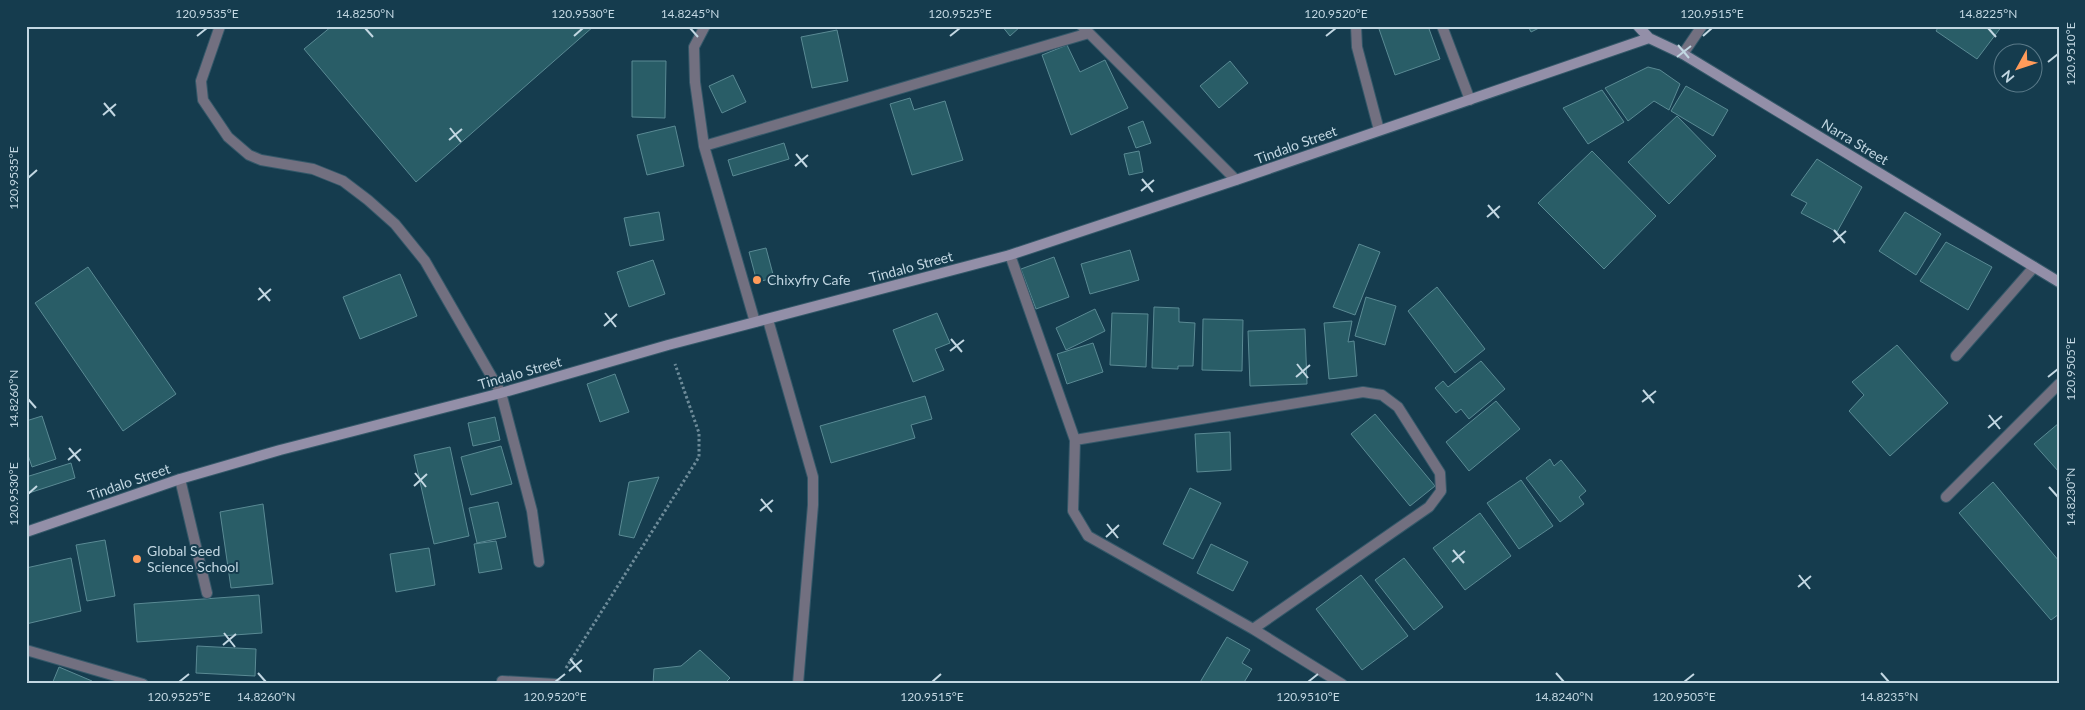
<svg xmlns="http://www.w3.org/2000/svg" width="2085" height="710" viewBox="0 0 2085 710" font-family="Lato,sans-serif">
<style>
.building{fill:#295d67;stroke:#5a8a94}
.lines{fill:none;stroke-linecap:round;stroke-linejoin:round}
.lane-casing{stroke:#345869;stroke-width:12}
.street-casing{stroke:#345869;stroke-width:12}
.secondary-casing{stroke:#345869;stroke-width:12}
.path{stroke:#6d8b99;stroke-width:3;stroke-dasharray:2.5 2.5;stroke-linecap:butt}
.lane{stroke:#727080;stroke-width:10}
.street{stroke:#727080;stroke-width:10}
.secondary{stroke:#938fa8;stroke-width:10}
.ticks{fill:none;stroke:#c2d7e2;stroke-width:2}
.poi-dot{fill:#ff9b5a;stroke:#153c4e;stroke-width:2}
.labels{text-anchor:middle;stroke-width:4;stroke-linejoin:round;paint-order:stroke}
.street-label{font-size:14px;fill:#c2d7e2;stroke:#153c4e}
.poi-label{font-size:14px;fill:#c2d7e2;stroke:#153c4e;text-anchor:start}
.neatline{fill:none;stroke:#c2d7e2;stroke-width:2}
.ticks-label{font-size:12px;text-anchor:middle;fill:#c2d7e2}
</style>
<rect width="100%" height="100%" fill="#153c4e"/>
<path class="building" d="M 332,26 L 594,26 L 416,182 L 304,49 Z
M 1002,26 L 1021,26 L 1010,36 Z
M 1378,26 L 1428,26 L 1440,59 L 1395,75 Z
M 1528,26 L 1543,26 L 1531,32 Z
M 1939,26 L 2002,26 L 1977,59 L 1936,31 Z
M 837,30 L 848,81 L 812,88 L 801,37 Z
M 1067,45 L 1080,72 L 1105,60 L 1128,108 L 1071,135 L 1042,55 Z
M 632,61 L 666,61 L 665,118 L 632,117 Z
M 1230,61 L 1248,83 L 1219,108 L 1200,86 Z
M 1648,67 L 1660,70 L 1680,84 L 1669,110 L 1654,101 L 1628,121 L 1605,88 Z
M 733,75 L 746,102 L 722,113 L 709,86 Z
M 1686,86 L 1728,110 L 1713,136 L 1671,111 Z
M 1602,90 L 1624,122 L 1588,144 L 1563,108 Z
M 910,98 L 914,110 L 945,101 L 963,160 L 912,175 L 890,104 Z
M 1677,116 L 1716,156 L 1669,204 L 1628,162 Z
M 1143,121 L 1151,143 L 1136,148 L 1128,127 Z
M 675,126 L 684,166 L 647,175 L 637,135 Z
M 784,143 L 789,159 L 733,176 L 728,160 Z
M 1139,151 L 1143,172 L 1129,175 L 1124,154 Z
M 1592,151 L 1656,216 L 1604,269 L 1538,203 Z
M 1817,159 L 1862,187 L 1837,232 L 1801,213 L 1807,203 L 1791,195 Z
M 659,212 L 664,240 L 630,246 L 624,218 Z
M 1905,212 L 1941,234 L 1916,275 L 1879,251 Z
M 1946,242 L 1992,267 L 1968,310 L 1920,281 Z
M 1359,244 L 1380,252 L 1355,315 L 1333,307 Z
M 766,248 L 774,278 L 757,282 L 749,252 Z
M 1130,250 L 1139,280 L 1090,294 L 1081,264 Z
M 1054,257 L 1069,297 L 1036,309 L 1021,269 Z
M 653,260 L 665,294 L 629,307 L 617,272 Z
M 88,267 L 176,394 L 123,431 L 35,303 Z
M 400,274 L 417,316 L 360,339 L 343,297 Z
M 1437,287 L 1485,349 L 1455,373 L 1408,311 Z
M 1366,297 L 1396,306 L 1385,345 L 1355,336 Z
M 1154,307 L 1179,308 L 1179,322 L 1195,323 L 1193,366 L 1178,366 L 1178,369 L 1152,368 Z
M 1095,309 L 1105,331 L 1066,350 L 1056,328 Z
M 937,313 L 950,343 L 935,349 L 944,370 L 913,382 L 893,330 Z
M 1112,313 L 1148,314 L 1146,367 L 1110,365 Z
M 1203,319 L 1243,320 L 1242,371 L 1202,370 Z
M 1352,321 L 1348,342 L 1354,341 L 1357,376 L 1329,379 L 1324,323 Z
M 1305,329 L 1307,384 L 1250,386 L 1248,331 Z
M 1093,343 L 1103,372 L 1067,384 L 1057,354 Z
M 1897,345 L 1948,403 L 1890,456 L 1849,411 L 1864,395 L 1852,382 Z
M 1481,361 L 1505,389 L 1469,419 L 1461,409 L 1456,413 L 1435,388 L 1443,381 L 1448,387 Z
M 615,374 L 629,412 L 600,422 L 587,384 Z
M 925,396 L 932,419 L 911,425 L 915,438 L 831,463 L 820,426 Z
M 1496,401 L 1520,429 L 1469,471 L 1446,442 Z
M 1375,414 L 1435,486 L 1410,506 L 1351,434 Z
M 42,416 L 56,459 L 32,467 L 26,449 L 26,421 Z
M 495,417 L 500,440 L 473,446 L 468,423 Z
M 2059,423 L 2059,472 L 2034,444 Z
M 1230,432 L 1231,470 L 1197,472 L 1195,434 Z
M 501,446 L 512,484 L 471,495 L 461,457 Z
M 450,447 L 469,536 L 434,544 L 414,455 Z
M 1550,459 L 1554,466 L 1561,460 L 1586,491 L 1579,497 L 1584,504 L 1560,522 L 1526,478 Z
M 71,463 L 75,478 L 29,493 L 26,477 Z
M 659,477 L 634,538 L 619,535 L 629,482 Z
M 1521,480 L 1553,526 L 1519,549 L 1487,503 Z
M 1993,482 L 2059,561 L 2059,614 L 2051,620 L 1959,513 Z
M 1190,488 L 1221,503 L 1193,559 L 1163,544 Z
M 498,502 L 506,537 L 477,543 L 469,508 Z
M 263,504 L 273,584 L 231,588 L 220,512 Z
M 1480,513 L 1511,556 L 1465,590 L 1433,548 Z
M 105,540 L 115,596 L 87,601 L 76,545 Z
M 496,541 L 502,569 L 479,573 L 474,544 Z
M 1211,544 L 1248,562 L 1233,591 L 1197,573 Z
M 429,548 L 435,585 L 396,592 L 390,554 Z
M 71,558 L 81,611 L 26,624 L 26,568 Z
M 1404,558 L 1443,607 L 1414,630 L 1375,580 Z
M 1361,575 L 1408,636 L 1362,670 L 1316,609 Z
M 259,595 L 262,633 L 137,642 L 134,604 Z
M 1227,637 L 1250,650 L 1242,663 L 1252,669 L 1243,684 L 1199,684 Z
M 197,646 L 256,649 L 255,676 L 196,673 Z
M 700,650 L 730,678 L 724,684 L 653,684 L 654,669 L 681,666 Z
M 59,667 L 92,681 L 91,684 L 52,684 Z"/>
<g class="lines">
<defs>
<path id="lane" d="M 220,26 L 201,81 L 203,100 L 228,137 L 249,155 L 261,160 L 313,169 L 343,181 L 368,200 L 395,224 L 425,261 L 501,393
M 1356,26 L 1357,47 L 1379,130
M 1442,26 L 1470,100
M 1956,356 L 2034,267
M 180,479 L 207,593"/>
<path id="street" d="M 705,26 L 694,47 L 695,82 L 704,146 L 755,322
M 1082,26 L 1236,180
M 1683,54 L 1702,26
M 704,146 L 1089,33
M 1010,255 L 1075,440 L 1073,511 L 1088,536 L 1253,629 L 1342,684
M 768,320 L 813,477 L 813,505 L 798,684
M 501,393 L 532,511 L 539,562
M 1075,440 L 1363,392 L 1382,395 L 1398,407 L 1440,473 L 1441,491 L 1429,507 L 1253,629
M 1946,497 L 2059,384
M 26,650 L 143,684
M 502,681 L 556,684"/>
<path id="secondary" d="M 1638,26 L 1649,38 L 1683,54 L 2059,282
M 26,532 L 180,479 L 280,450 L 501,393 L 668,345 L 1010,255 L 1236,180 L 1649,38"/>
</defs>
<use href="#lane" class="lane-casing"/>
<use href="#street" class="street-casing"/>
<use href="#secondary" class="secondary-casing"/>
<path class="path" d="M 566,668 L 699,457 L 699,433 L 675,364"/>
<use href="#lane" class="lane"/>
<use href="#street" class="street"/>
<use href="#secondary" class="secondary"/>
</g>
<path class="ticks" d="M 365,28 L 373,37M 690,28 L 698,37M 1988,28 L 1996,37M 197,36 L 207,28M 574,36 L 583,28M 950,36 L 960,28M 1326,36 L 1336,28M 1703,36 L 1712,28M 1678,45 L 1689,58M 1677,57 L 1691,46M 2048,62 L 2058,54M 104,103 L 115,116M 103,115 L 116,104M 450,128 L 461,142M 449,140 L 462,129M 796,154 L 807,167M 795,166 L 808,155M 28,178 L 37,170M 1142,179 L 1153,192M 1141,191 L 1154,180M 1488,205 L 1499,218M 1487,217 L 1500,206M 1834,230 L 1845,243M 1833,242 L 1846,231M 259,288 L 270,301M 258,300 L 271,289M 605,313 L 616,327M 604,326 L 617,314M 951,339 L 962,352M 950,351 L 964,340M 1297,364 L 1308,378M 1296,377 L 1310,365M 2048,377 L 2058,369M 1643,390 L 1654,403M 28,399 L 36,408M 1642,402 L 1656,391M 1989,415 L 2000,429M 1988,428 L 2002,416M 69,448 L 80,461M 68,460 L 81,449M 415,473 L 426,487M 414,486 L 427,474M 2049,487 L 2058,497M 28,494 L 37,486M 761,499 L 772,512M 760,511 L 773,500M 1107,524 L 1118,538M 1106,537 L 1119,525M 1453,550 L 1464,563M 1452,562 L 1465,551M 1799,575 L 1810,589M 1798,587 L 1811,576M 224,633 L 235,647M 223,645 L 236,634M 570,659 L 581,672M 569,671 L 582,660M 258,673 L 266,682M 1556,673 L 1564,682M 1881,673 L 1889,682M 179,682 L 189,674M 555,682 L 565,674M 932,682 L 941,674M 1308,682 L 1318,674M 1684,682 L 1694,674"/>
<g class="poi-dot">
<circle cx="757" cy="280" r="5"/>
<circle cx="137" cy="559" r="5"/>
</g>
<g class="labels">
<g class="street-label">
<text transform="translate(1855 142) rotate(31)" y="5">Narra Street</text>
<text transform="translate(1296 145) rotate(-20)" y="5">Tindalo Street</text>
<text transform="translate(911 267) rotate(-15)" y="5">Tindalo Street</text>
<text transform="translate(520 373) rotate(-16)" y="5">Tindalo Street</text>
<text transform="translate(129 482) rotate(-19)" y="5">Tindalo Street</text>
</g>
<g class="poi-label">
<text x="767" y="285">Chixyfry Cafe</text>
<text x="147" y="556">Global Seed<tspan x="147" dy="16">Science School</tspan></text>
</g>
</g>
<rect width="2085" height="710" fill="none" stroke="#153c4e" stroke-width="55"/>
<g transform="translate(2018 68) rotate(230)"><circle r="24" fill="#153c4e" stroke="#5a7a89"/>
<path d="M0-4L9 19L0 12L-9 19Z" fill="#ff9b5a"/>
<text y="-8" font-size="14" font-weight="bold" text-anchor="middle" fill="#c2d7e2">N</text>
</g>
<rect x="28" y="28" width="2030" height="654" class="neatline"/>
<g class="ticks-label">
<text x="207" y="18">120.9535°E</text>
<text x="365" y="18">14.8250°N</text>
<text x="583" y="18">120.9530°E</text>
<text x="690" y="18">14.8245°N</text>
<text x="960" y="18">120.9525°E</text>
<text x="1336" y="18">120.9520°E</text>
<text x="1712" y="18">120.9515°E</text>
<text x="1988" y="18">14.8225°N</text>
<text transform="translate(2071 54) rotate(-90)" y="4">120.9510°E</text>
<text transform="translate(14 178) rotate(-90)" y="4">120.9535°E</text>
<text transform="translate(2071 369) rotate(-90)" y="4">120.9505°E</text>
<text transform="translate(14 399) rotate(-90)" y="4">14.8260°N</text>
<text transform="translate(14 494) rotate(-90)" y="4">120.9530°E</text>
<text transform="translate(2071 497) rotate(-90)" y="4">14.8230°N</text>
<text x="179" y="701">120.9525°E</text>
<text x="266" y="701">14.8260°N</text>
<text x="555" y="701">120.9520°E</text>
<text x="932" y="701">120.9515°E</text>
<text x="1308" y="701">120.9510°E</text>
<text x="1564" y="701">14.8240°N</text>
<text x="1684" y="701">120.9505°E</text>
<text x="1889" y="701">14.8235°N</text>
</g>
</svg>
